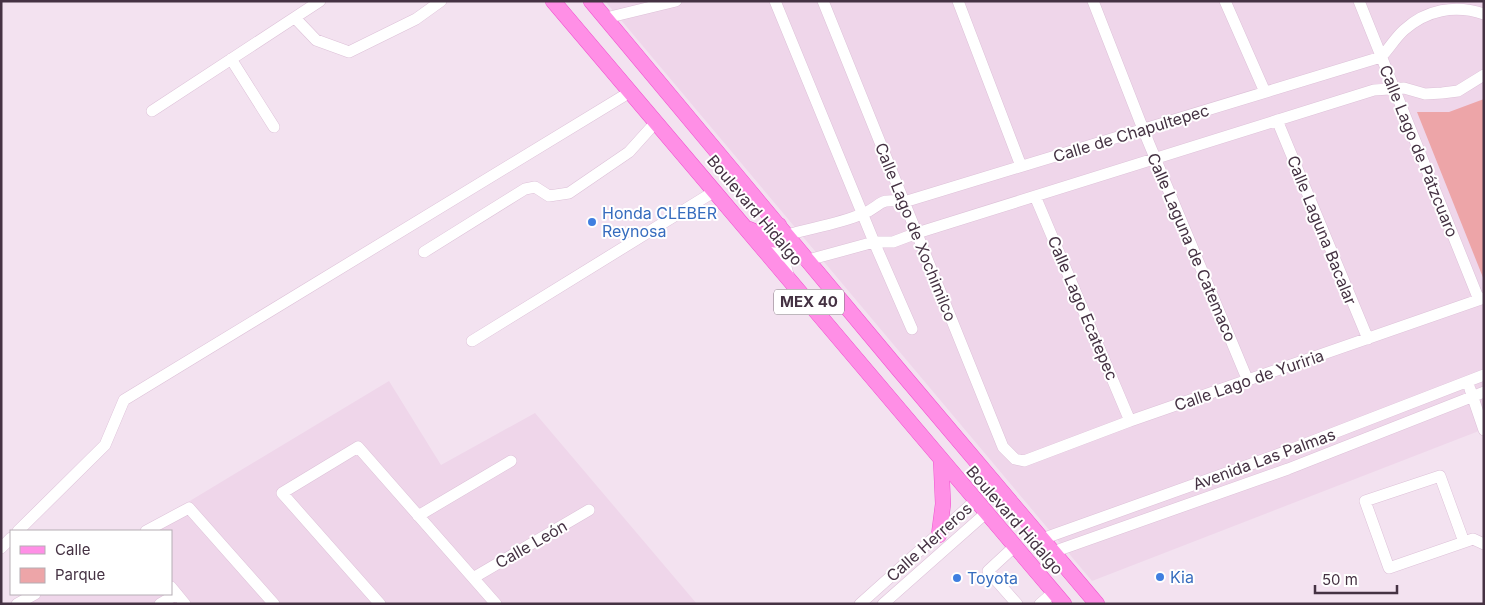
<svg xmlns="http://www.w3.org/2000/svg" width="1485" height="605" viewBox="0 0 1485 605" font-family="Inter,sans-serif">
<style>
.residential{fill:#efd6ea}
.green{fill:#eda5a8}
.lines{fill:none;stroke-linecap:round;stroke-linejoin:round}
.minor-casing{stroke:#ddc1d8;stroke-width:12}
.major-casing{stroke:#f053cf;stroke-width:16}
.minor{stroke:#fff;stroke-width:11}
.major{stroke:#ff8fe6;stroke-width:15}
.shop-dot{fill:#3f7fe0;stroke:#fff;stroke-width:2}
.labels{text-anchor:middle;stroke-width:4;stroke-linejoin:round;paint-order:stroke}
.shield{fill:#fff;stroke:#7d707b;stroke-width:1}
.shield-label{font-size:15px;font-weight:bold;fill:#453243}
.street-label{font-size:16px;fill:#453243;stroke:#fff}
.shop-label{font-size:16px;fill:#366cbe;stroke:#fff;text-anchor:start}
</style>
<rect width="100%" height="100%" fill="#f3e2f0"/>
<path class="residential" d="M 605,1 L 1484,1 L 1484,429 L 1092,581 Z
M 389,381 L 441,465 L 535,413 L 697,604 L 20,604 L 36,594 L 171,594 L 171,531 L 140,531 Z"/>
<path class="green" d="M 1484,99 L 1484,280 L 1417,112 L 1449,112 Z"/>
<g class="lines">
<defs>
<path id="minor" d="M 775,1 L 874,242 L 912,329
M 823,1 L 1003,447 L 1015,459 L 1024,461 L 1130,421 L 1484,298
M 958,1 L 1021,166
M 1093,1 L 1143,129 L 1248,381
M 1225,1 L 1265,92
M 1359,1 L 1479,300
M 295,18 L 316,40 L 349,52 L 416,19 L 441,1
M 606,18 L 676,1
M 231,59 L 274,127
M 152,111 L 320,1
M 1277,120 L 1368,339
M 1035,196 L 1130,421
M 759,237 L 783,256 L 808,260 L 874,242 L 893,242 L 917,233 L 1374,90 L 1404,88 L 1425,94 L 1442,93 L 1458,91 L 1484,75
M 424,252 L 525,189 L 535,187 L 549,196 L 569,193 L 629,152 L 656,122
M 789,278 L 783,256 L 787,235 C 811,228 838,224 862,214 C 882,207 876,197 904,202 L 1381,57 C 1389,49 1395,38 1404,30 C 1426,10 1455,4 1484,14
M 472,341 L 715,191
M 1470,389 L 1484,430
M 418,516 L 511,461
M 18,531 L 105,445 L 124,400 L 630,92
M 146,531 L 189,508 L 274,604
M 1042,539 L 1282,453 L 1484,375
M 1464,542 L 1440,476 L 1365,501 L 1389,568 L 1473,539 L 1484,544
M 1015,546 L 988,571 L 1017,604
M 1,548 L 11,538
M 1053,552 L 1288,469 L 1484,392
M 473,578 L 589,510
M 171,587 L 185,604
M 17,604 L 35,594
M 160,604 L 177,594
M 380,604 L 282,493 L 358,447 L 496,604
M 860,604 L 975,501
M 883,604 L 986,513
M 1040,604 L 1054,592"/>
<path id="major" d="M 553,1 L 1064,604
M 591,1 L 899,370 L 1097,604
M 749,229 L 774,240 L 779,225
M 939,535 L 943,504 L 941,460"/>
</defs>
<use href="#minor" class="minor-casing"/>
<use href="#major" class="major-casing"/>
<use href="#minor" class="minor"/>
<use href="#major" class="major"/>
</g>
<g class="shop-dot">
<circle cx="592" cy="222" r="5"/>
<circle cx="1160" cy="577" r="5"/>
<circle cx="957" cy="578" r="5"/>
</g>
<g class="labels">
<rect class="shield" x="774" y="289.5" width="70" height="25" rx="4"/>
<g class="shield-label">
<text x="809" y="307">MEX 40</text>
</g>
<g class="street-label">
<text transform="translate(1131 133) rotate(-17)" y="6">Calle de Chapultepec</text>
<text transform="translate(1419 151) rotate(68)" y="6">Calle Lago de Pátzcuaro</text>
<text transform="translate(755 210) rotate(50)" y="6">Boulevard Hidalgo</text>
<text transform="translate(1322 230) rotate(68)" y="6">Calle Laguna Bacalar</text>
<text transform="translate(916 232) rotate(68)" y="6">Calle Lago de Xochimilco</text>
<text transform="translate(1192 247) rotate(67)" y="6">Calle Laguna de Catemaco</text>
<text transform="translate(1083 308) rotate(67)" y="6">Calle Lago Ecatepec</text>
<text transform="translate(1249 380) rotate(-19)" y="6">Calle Lago de Yuriria</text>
<text transform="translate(1264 459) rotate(-20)" y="6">Avenida Las Palmas</text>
<text transform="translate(1015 520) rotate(49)" y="6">Boulevard Hidalgo</text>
<text transform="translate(929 542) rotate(-42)" y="6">Calle Herreros</text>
<text transform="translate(531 544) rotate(-30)" y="6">Calle León</text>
</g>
<g class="shop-label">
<text x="602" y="219">Honda CLEBER<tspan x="602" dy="18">Reynosa</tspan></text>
<text x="1170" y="583">Kia</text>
<text x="967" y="584">Toyota</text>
</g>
</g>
<rect width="1485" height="605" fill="none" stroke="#453243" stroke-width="5"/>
<rect x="10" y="530" width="162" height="65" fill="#ffffff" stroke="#b5adb4"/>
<rect x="20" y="546" width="25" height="8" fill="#ff8fe6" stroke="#b5adb4"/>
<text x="55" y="555" font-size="15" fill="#453243">Calle</text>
<rect x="20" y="568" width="25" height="15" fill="#eda5a8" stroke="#b5adb4"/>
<text x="55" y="580" font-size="15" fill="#453243">Parque</text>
<path d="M1315 585v8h82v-8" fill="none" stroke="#453243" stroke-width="2.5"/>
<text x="1322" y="585" font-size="15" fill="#453243" stroke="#ffffff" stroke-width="4" paint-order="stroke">50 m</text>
</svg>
